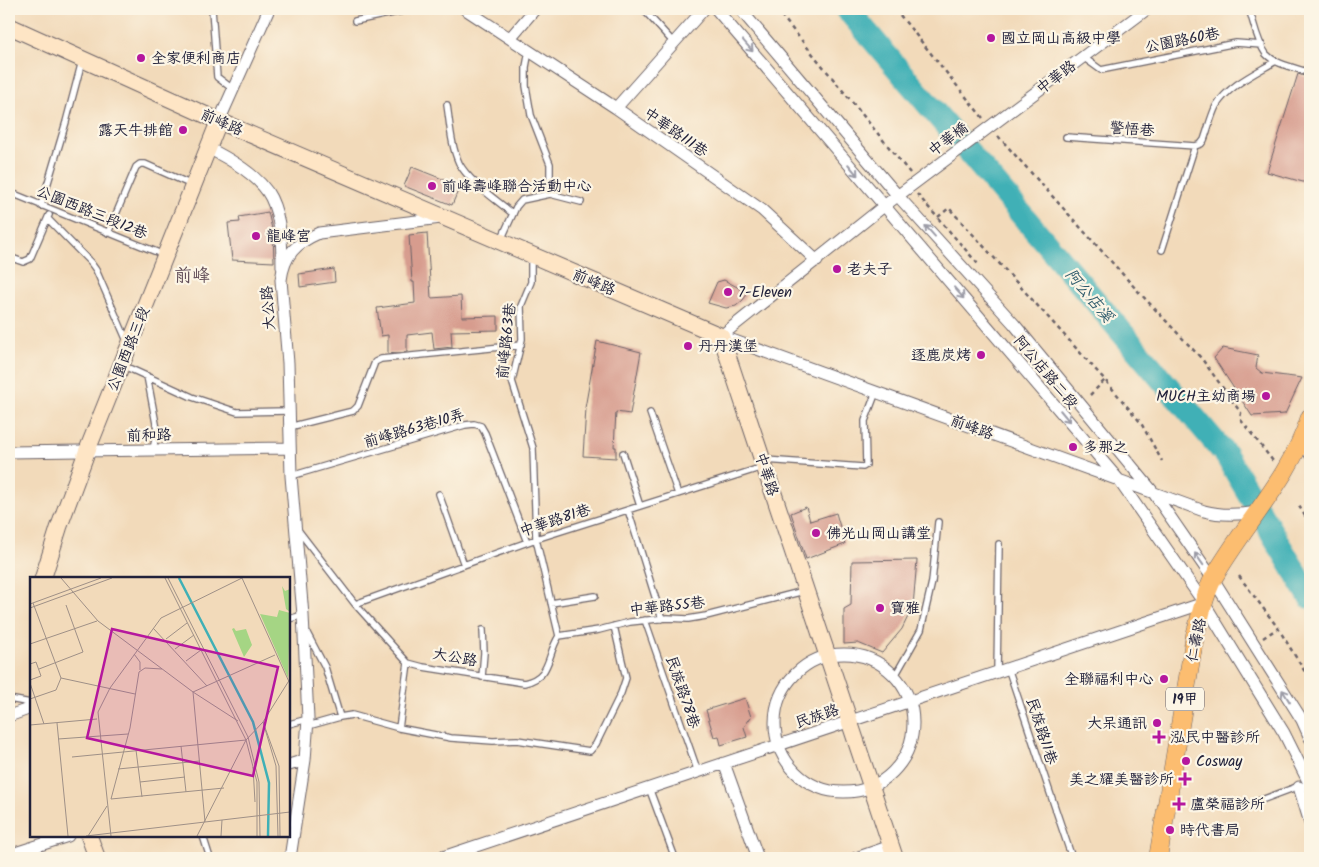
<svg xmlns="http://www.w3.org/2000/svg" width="1319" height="867" viewBox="0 0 1319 867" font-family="Kalam,'LXGW WenKai TC',sans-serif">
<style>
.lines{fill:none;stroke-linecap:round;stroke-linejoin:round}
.river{stroke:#3fb0b6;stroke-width:24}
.building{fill:#d79c8e}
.lane-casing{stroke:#6b6267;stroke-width:8}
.street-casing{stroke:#6b6267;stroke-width:13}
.secondary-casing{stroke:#6b6267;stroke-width:18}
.primary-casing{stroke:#6b6267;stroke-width:19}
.path{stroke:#6b6267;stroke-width:2.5;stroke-dasharray:4 4;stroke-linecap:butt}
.lane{stroke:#fff;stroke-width:5.5}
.street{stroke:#fff;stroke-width:11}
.secondary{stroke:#fee5c5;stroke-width:16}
.primary{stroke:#fcbd6f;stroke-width:18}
.oneway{stroke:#9c9ca7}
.poi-dot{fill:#b5179e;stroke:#fcf5e5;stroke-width:2}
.labels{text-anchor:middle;stroke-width:4.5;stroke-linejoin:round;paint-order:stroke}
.shield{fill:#fcf5e5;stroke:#63616e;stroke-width:1}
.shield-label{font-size:14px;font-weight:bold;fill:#22223b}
.poi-label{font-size:15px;fill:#22223b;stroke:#fcf5e5;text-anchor:start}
.street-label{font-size:15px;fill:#22223b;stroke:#fcf5e5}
.water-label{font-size:16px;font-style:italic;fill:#2e5b6c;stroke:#fcf5e5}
.quarter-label{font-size:18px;fill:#614d58;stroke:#fcf5e5}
.inset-river{fill:none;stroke:#3fb0b6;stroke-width:2.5}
.inset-road{fill:none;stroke:#9f9087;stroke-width:1}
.view{fill:#b5179e;fill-opacity:0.15;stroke:#b5179e;stroke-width:2.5}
.inset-edge{fill:none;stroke:#22223b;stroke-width:2.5}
</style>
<rect width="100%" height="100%" fill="#fcf5e5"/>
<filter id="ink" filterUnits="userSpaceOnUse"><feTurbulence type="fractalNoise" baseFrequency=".02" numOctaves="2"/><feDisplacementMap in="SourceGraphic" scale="10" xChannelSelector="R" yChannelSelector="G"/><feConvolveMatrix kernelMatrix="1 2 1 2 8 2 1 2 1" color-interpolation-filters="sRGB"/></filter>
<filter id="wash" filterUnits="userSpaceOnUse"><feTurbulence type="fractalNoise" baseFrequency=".0096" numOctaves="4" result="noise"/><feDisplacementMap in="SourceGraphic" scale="20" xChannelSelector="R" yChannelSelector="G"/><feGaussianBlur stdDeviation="1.12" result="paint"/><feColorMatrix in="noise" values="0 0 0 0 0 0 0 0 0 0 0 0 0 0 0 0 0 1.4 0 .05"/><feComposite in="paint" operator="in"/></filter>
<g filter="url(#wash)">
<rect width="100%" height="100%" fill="#f2daba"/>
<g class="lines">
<path class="river" d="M 847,9 L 1226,455 L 1310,597"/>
</g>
<g id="blocks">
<path class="building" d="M 1298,74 L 1310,78 L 1310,184 L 1267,172 Z
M 412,167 L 460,186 L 452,205 L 404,186 Z
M 268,212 L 273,233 L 274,262 L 232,260 L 228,223 L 240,222 L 239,217 Z
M 427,233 L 431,298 L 461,296 L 462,317 L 498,316 L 498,330 L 451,331 L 452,347 L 434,349 L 432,332 L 407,335 L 407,352 L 388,354 L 388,335 L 381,336 L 377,308 L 415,303 L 414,282 L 412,282 L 409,235 Z
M 334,269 L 335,282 L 300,287 L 299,274 Z
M 724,280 L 739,288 L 746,296 L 743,300 L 736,306 L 726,308 L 708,303 L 717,282 Z
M 597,341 L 641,352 L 630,414 L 616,412 L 614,447 L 616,447 L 616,458 L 583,456 L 586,408 L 585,408 Z
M 1223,348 L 1258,355 L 1256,368 L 1262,373 L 1302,378 L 1285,414 L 1252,416 L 1214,358 Z
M 806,507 L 810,521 L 836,513 L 845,544 L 806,559 L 791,513 Z
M 917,560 L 913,606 L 902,629 L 882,653 L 858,643 L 844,644 L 844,609 L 851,605 L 852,561 Z
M 745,698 L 751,717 L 744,727 L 747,737 L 721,745 L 719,736 L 714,737 L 706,710 Z"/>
</g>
</g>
<g filter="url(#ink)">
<use href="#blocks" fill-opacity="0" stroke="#6b6267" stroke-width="1"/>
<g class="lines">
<defs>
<path id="lane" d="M 212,9 L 217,77 L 234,90
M 643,9 L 673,42
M 1249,9 C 1254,23 1257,42 1266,54 C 1276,65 1297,68 1310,73
M 355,21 L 412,9
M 529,51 L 526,67 L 526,86 L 531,115 L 550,164 L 550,194
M 1083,57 L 1101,70 L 1236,43 L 1262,45
M 447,105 C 450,124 451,146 459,163 C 469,182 497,200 513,214
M 1066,137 L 1195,146 L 1201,144 L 1204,140 C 1208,129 1211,116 1216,106 C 1229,85 1256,73 1276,61
M 9,192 L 164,255
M 41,206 L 66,122 L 82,61
M 48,219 L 91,263 L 96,270 L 127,341
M 108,233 L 136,167 L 140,164 L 145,164 L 192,185
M 501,240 L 516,207 L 522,200 L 550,194 L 581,202
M 1162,250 L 1195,146
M 9,257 L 23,262 L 30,259 L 49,215
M 531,258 L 531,282 L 521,306 L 522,339 L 512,381 L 533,448 L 536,539 L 559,636
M 122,365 L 192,397 L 237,412 L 288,411
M 147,376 L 157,429 L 153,450
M 650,413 L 678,494
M 289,427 L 353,411 L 358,406 L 375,362 L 381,359 L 521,345
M 623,453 L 640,506
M 765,460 L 863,467 L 866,465 L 865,421 L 876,392
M 291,476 L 465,425 L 474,424 L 481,426 L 485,433 L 527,542
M 439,494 L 464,565
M 628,510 L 662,619
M 298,530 L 355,604 L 408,663 L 423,667 L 524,683 C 552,677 546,656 559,636
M 551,603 L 595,596
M 355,604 L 536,539 L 763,467
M 289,619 L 303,615
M 645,620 L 698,772
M 307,633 L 325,667 L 340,717
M 559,636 L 599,630 L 630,622 L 667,618 L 688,619 L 706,616 L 804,591
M 1008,668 L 1072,858
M 997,672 L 999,544
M 895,676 L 921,630 L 932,582 L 938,522
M 482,677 L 484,653 L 483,630
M 9,699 L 31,703
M 289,724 L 308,719
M 308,726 L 340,717 L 352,715 L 399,728 L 451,738 L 493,741 L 517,740 L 590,751 L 596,744 L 621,693 L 626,678 L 614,626
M 399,728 L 408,663
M 649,788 L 675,858
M 1240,808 L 1299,786
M 203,836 L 210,858"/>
<path id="street" d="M 465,9 L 616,108 L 762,210 L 817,261
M 716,9 L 1118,479 L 1204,603 L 1284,733 L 1310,785
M 740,9 L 898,196 L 1014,324 L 1153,492 L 1213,579 L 1302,720 L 1310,738
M 510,38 L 535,9
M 616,108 L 704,9
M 219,121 L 269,9
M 208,148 C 228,158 261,177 271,198 C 281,219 282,244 282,267
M 721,336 L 1204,511 C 1222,516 1239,515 1258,512
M 721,336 L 884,206 L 1147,9
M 1303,440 L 1310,454
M 9,452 L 289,448
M775 723a69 69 0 1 1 138 0a69 69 0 1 1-138 0Z
M 9,716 L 31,708
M 724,763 L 758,858
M 289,765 L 305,760
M 1299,787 L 1310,823
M 9,855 L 68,836
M 290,858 L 305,760 L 308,719 L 303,615 L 291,476 L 288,363 L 281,280 C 284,255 296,243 319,233 L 441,218
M 440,858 L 1204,603
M 856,858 L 891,846"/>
<path id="secondary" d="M 9,26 L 219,121 L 721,336 L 895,858
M 43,578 L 59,527 L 87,451 L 219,121
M 89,836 L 97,858"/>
<path id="primary" d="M 1158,858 L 1195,635 C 1201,616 1204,594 1214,577 C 1245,523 1291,477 1310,417"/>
</defs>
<use href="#lane" class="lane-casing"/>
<use href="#street" class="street-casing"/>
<use href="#secondary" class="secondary-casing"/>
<use href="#primary" class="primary-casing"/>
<path class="path" d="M 776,9 L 910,173
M 895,9 L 983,118
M 998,136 L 1136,289 L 1202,359 L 1241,413 L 1240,419 L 1273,461
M 917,194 L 978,264
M 938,217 L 949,208 L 1105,380 L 1141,423 L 1162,461
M 1090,395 L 1105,380
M 1299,506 L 1310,524
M 1239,576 L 1278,628 L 1310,680
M 1263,638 L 1278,628"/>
<use href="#lane" class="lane"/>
<use href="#street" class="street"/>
<use href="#secondary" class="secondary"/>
<use href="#primary" class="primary"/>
</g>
<defs><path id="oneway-shaft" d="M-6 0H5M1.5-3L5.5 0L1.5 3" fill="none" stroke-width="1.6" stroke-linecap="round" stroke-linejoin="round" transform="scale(1.25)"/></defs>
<g class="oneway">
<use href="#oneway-shaft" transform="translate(748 46) rotate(49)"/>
<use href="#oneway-shaft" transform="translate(853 170) rotate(50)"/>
<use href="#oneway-shaft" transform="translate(930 231) rotate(-132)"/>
<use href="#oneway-shaft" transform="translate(959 293) rotate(49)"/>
<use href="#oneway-shaft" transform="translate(1065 416) rotate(50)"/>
<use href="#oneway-shaft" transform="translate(1199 559) rotate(-125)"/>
<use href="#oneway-shaft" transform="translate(1286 696) rotate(-122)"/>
</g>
</g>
<g class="poi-dot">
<circle cx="991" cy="38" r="5"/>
<circle cx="141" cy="58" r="5"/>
<circle cx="183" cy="130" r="5"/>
<circle cx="432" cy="186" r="5"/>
<circle cx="256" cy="236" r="5"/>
<circle cx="837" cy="269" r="5"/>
<circle cx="728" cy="292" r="5"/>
<circle cx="688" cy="346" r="5"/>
<circle cx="981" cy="355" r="5"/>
<circle cx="1266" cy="396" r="5"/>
<circle cx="1073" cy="447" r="5"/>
<circle cx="816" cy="533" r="5"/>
<circle cx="880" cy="608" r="5"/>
<circle cx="1164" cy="679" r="5"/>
<circle cx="1157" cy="723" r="5"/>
<path d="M1156.5 729.5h5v5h5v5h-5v5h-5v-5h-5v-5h5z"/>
<circle cx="1186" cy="761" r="5"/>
<path d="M1182.5 771.5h5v5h5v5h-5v5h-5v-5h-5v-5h5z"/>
<path d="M1176.5 796.5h5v5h5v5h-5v5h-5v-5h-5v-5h5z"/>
<circle cx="1170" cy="830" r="5"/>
</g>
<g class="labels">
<rect class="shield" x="1166" y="687.5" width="38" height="23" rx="4"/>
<g class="shield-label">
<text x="1185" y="704">19甲</text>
</g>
<g class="poi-label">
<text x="1001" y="43">國立岡山高級中學</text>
<text x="151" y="63">全家便利商店</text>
<text x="173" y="135" text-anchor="end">露天牛排館</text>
<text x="442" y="191">前峰壽峰聯合活動中心</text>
<text x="266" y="241">龍峰宮</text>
<text x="847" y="274">老夫子</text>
<text x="738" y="297">7-Eleven</text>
<text x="698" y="351">丹丹漢堡</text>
<text x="971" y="360" text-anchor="end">逐鹿炭烤</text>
<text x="1256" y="401" text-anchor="end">MUCH主幼商場</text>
<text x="1083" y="452">多那之</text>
<text x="826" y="538">佛光山岡山講堂</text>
<text x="890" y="613">寶雅</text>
<text x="1154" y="684" text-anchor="end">全聯福利中心</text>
<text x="1147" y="728" text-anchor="end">大呆通訊</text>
<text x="1170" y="742">泓民中醫診所</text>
<text x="1196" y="766">Cosway</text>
<text x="1174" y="784" text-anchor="end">美之耀美醫診所</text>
<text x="1190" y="809">盧榮福診所</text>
<text x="1180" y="835">時代書局</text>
</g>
<g class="street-label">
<text transform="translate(1182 40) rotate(-11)" y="5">公園路60巷</text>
<text transform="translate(1056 77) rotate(-37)" y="5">中華路</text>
<text transform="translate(222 122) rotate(24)" y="5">前峰路</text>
<text transform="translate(1132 129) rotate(4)" y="5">警悟巷</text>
<text transform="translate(676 132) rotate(35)" y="5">中華路111巷</text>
<text transform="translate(948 139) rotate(-37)" y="5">中華橋</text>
<text transform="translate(92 212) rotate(22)" y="5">公園西路三段12巷</text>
<text transform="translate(594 282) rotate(23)" y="5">前峰路</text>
<text transform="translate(268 308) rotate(-94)" y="5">大公路</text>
<text transform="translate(506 341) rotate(-84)" y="5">前峰路63巷</text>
<text transform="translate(128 349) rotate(-68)" y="5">公園西路三段</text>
<text transform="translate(1046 372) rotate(50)" y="5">阿公店路二段</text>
<text transform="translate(972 427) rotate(20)" y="5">前峰路</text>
<text transform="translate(414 428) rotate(-16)" y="5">前峰路63巷10弄</text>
<text transform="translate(149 435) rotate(-1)" y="5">前和路</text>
<text transform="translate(767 474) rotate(72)" y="5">中華路</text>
<text transform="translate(555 520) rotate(-18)" y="5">中華路81巷</text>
<text transform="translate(667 606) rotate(-6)" y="5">中華路55巷</text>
<text transform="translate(1196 640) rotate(-78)" y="5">仁壽路</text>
<text transform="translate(455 657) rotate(10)" y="5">大公路</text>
<text transform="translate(683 692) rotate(71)" y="5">民族路78巷</text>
<text transform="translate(817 716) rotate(-19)" y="5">民族路</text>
<text transform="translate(1042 731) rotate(72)" y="5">民族路11巷</text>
</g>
<g class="water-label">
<text transform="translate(1090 295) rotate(50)" y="6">阿公店溪</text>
</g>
<g class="quarter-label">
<text x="192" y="281">前峰</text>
</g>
</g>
<g transform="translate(30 577)">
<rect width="260" height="260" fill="#f2daba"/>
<path d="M 252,9 L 255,14 L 260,12 L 260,35 L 256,32 ZM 249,33 L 260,36 L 258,101 L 230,37 L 247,40 ZM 204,51 L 206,54 L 216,52 L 222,68 L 214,80 L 202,52 Z" fill="#a5d584"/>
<path class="inset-river" d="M 149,1 L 223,145 L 239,206 L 238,259"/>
<path class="inset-road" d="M 31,1 L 68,44 L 163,115 L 175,245M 135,1 L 216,163 L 227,205 L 227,259M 138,1 L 218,160 L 229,205 L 230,259M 3,26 L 31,101M 0,27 L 71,1M 0,31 L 82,1M 123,51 L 177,109M 136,62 L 157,46M 0,67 L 67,44M 145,72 L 164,58M 104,77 L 110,85 L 110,93M 156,84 L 171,73M 0,87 L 6,85 L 11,99 L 0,103M 9,92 L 53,75 L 36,28M 31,101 L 105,117M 0,106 L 14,147M 163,115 L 245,78M 163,115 L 208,144M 0,122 L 26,113 L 31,101M 233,145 L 249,189 L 250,259M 233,145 L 246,189 L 248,259M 27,146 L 38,259M 0,148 L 67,142M 28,162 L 98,157M 151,169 L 156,215M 106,173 L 112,220M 42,180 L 216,163M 223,190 L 225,225M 88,192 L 170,184M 110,205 L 155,200M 81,222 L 100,151 L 109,95 L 115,91 L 132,92M 81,222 L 194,211M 56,259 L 260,235M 58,259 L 77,229M 81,259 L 68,135 L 80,111 L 131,41 L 212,1 L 260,107M 167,259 L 216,163 L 233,145 L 260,102M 191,259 L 192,243"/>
<path class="view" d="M 82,52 L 248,90 L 223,199 L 57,161 Z"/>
<rect width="260" height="260" class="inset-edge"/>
</g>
<rect width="1319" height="867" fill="none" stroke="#fcf5e5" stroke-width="30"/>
</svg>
